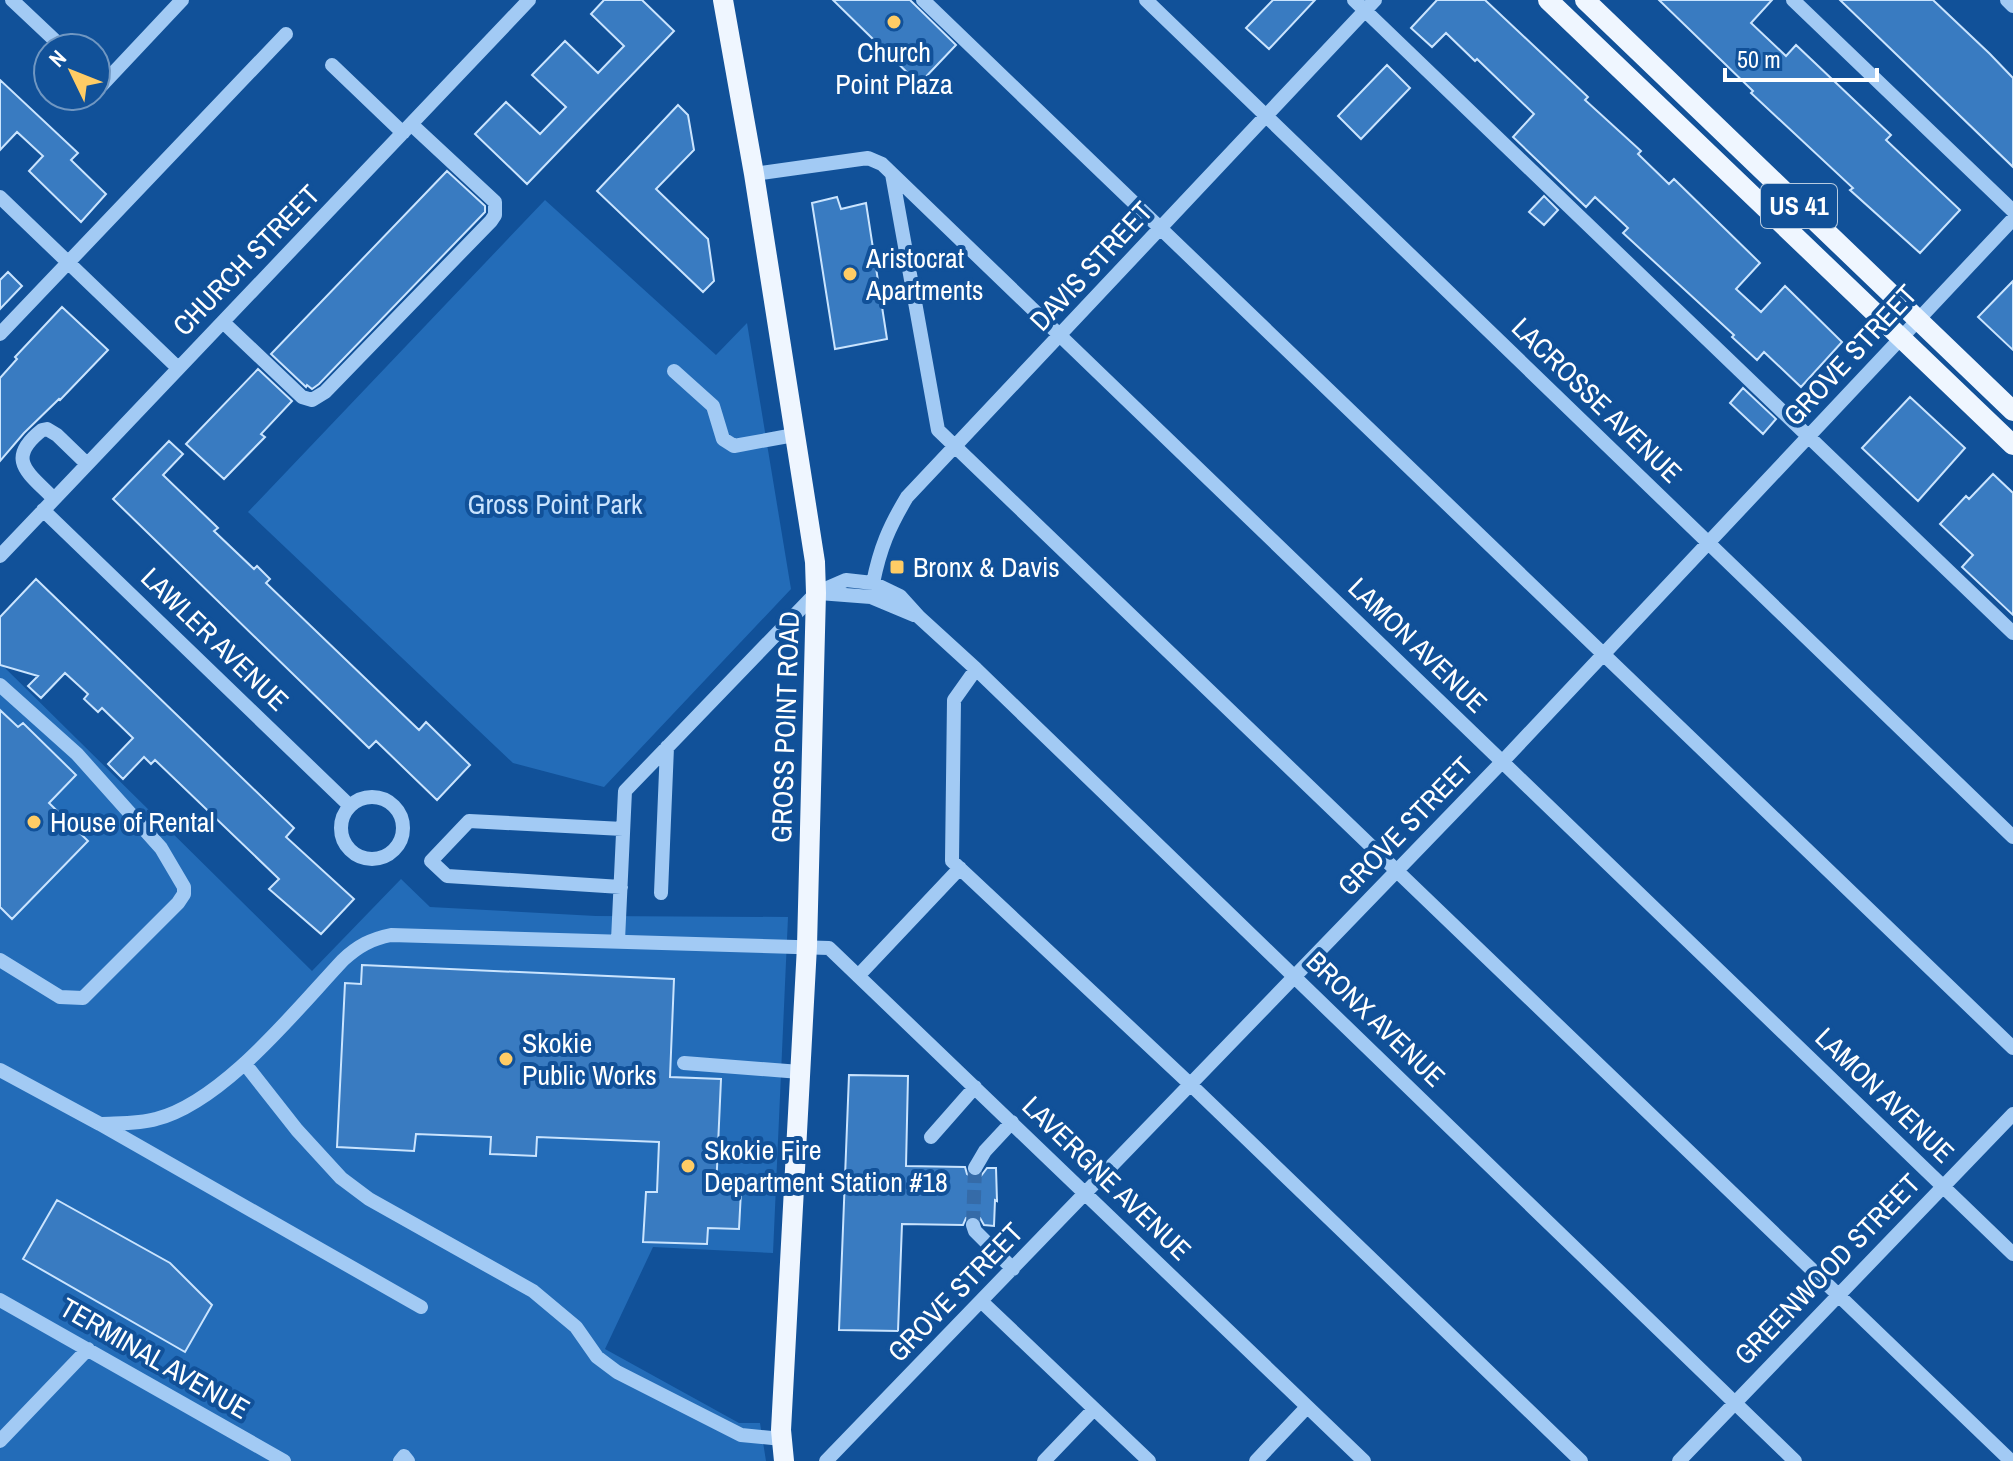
<svg xmlns="http://www.w3.org/2000/svg" width="2013" height="1461" viewBox="0 0 2013 1461" font-family="'Archivo Narrow',sans-serif">
<style>
.green{fill:#236cb8}
.building{fill:#397bc1;stroke:#cae4fe;stroke-width:2}
.lines{fill:none;stroke-linecap:round;stroke-linejoin:round}
.minor-tunnel{stroke:#356ba8;stroke-width:14;stroke-dasharray:14 7;stroke-linecap:butt}
.minor{stroke:#a2caf4;stroke-width:14}
.major{stroke:#eff6ff;stroke-width:20}
.poi-dot{fill:#ffcc65;stroke:#115199;stroke-width:3}
.labels{text-anchor:middle;stroke-width:8;stroke-linejoin:round;paint-order:stroke}
.shield{fill:#115199;stroke:#b8cbe0;stroke-width:2}
.shield-label{font-size:26px;font-weight:bold;fill:#fff}
.poi-label{font-size:28px;fill:#fff;stroke:#115199;text-anchor:start}
.street-label{font-size:28px;fill:#fff;stroke:#115199}
.park-label{font-size:28px;fill:#cae4fe;stroke:#115199}
</style>
<rect width="100%" height="100%" fill="#115199"/>
<path class="green" d="M 545,200 L 716,355 L 747,323 L 791,589 L 604,787 L 513,763 L 248,512 Z
M 0,663 L 312,971 L 401,879 L 430,907 L 596,916 L 788,917 L 773,1253 L 653,1247 L 605,1349 L 739,1423 L 760,1423 L 766,1461 L 0,1461 Z"/>
<path class="building" d="M 604,0 L 642,0 L 674,31 L 527,184 L 475,134 L 506,102 L 540,134 L 566,107 L 532,75 L 565,41 L 598,73 L 624,46 L 591,14 Z
M 833,0 L 910,0 L 956,45 L 919,84 Z
M 1273,0 L 1315,0 L 1269,49 L 1246,28 Z
M 1437,0 L 1485,0 L 1588,97 L 1585,100 L 1641,151 L 1638,154 L 1669,184 L 1674,179 L 1760,263 L 1736,289 L 1761,312 L 1785,286 L 1842,342 L 1801,387 L 1764,352 L 1757,360 L 1732,337 L 1734,335 L 1623,233 L 1628,228 L 1595,197 L 1586,207 L 1513,137 L 1534,114 L 1477,59 L 1475,61 L 1446,33 L 1432,47 L 1411,28 Z
M 1659,0 L 1772,0 L 1751,23 L 1786,56 L 1796,45 L 1891,135 L 1886,140 L 1960,210 L 1920,253 L 1850,190 L 1853,188 L 1751,93 L 1753,91 Z
M 1840,0 L 1933,0 L 1990,54 L 2013,78 L 2013,167 Z
M 1387,65 L 1410,88 L 1361,139 L 1338,116 Z
M 0,80 L 78,153 L 71,160 L 106,194 L 81,222 L 29,171 L 43,156 L 17,132 L 0,150 Z
M 678,105 L 688,115 L 694,150 L 656,189 L 708,239 L 714,281 L 703,292 L 597,191 Z
M 447,171 L 485,206 L 485,212 L 319,384 L 312,389 L 307,385 L 306,387 L 271,354 Z
M 1544,196 L 1558,210 L 1544,225 L 1529,212 Z
M 837,197 L 841,209 L 866,203 L 887,339 L 835,349 L 812,203 Z
M 8,272 L 22,286 L 0,309 L 0,280 Z
M 2013,281 L 2013,350 L 1978,317 Z
M 62,307 L 108,350 L 60,400 L 59,399 L 24,433 L 0,461 L 0,378 L 17,359 L 15,357 Z
M 258,369 L 292,401 L 261,434 L 265,437 L 224,479 L 186,444 Z
M 1743,388 L 1776,419 L 1763,434 L 1730,403 Z
M 1910,397 L 1965,448 L 1918,501 L 1862,448 Z
M 169,441 L 183,454 L 163,475 L 218,528 L 214,531 L 254,569 L 257,566 L 270,579 L 266,583 L 419,730 L 426,722 L 470,765 L 437,800 L 376,741 L 369,748 L 113,499 Z
M 1993,474 L 2013,493 L 2013,615 L 1962,567 L 1973,555 L 1940,524 L 1966,496 L 1969,499 Z
M 36,579 L 294,828 L 286,837 L 354,899 L 321,934 L 269,889 L 279,879 L 155,760 L 151,764 L 144,757 L 123,779 L 108,764 L 133,738 L 102,708 L 98,712 L 84,699 L 88,694 L 65,673 L 41,698 L 28,686 L 38,676 L 0,665 L 0,617 Z
M 0,710 L 18,727 L 23,723 L 76,775 L 49,803 L 88,841 L 12,919 L 0,907 Z
M 362,965 L 674,979 L 670,1077 L 721,1079 L 716,1190 L 741,1191 L 739,1229 L 708,1228 L 707,1244 L 643,1242 L 646,1192 L 657,1192 L 659,1142 L 537,1137 L 536,1156 L 490,1154 L 491,1137 L 416,1134 L 414,1151 L 337,1147 L 345,983 L 361,984 Z
M 849,1075 L 908,1076 L 906,1166 L 965,1167 L 967,1174 L 974,1178 L 981,1176 L 987,1168 L 996,1168 L 997,1201 L 995,1200 L 994,1226 L 984,1225 L 980,1218 L 974,1215 L 966,1218 L 963,1225 L 902,1224 L 898,1331 L 839,1330 Z
M 57,1200 L 170,1263 L 212,1305 L 185,1352 L 23,1259 Z"/>
<g class="lines">
<path class="minor-tunnel" d="M 973,1225 L 975,1168"/>
<path class="minor" d="M 12,0 L 63,48
M 923,0 L 2013,1048
M 1146,0 L 2013,837
M 1354,0 L 2013,633
M 1793,0 L 2013,211
M 2007,0 L 2013,6
M 332,65 L 403,133
M 96,79 L 102,85 L 182,0
M 754,174 L 868,158 L 882,164 L 2013,1254
M 892,174 L 938,430 L 2011,1461
M 0,197 L 178,368
M 223,322 L 302,397 L 312,400 L 325,392 L 491,221 L 495,215 L 495,202 L 411,124
M 0,334 L 286,34
M 674,371 L 713,406 L 723,439 L 734,446 L 794,435
M 54,499 C 29,473 4,460 42,430 L 47,429 L 57,435 L 87,464
M 43,510 L 350,806
M 0,556 L 529,0
M 873,583 C 880,548 889,527 907,497 L 1375,0
M 819,593 L 871,597 L 914,615
M 976,669 L 954,700 L 952,861 L 1191,1085 L 1581,1461
M 0,685 L 77,754 L 161,848 L 184,887 L 184,894 L 178,903 L 83,998 L 60,997 L 0,960
M341 828a31 31 0 1 1 62 0a31 31 0 1 1-62 0Z
M 621,887 L 447,876 L 431,861 L 469,821 L 623,829
M 661,893 L 667,747
M 618,940 L 625,791 L 816,593 L 846,580 L 873,583 L 900,596 L 919,617 L 976,669 L 1795,1461
M 858,976 L 960,868
M 684,1063 L 800,1072
M 245,1064 L 297,1130 L 341,1178 L 369,1199 L 533,1291 L 576,1327 L 597,1357 L 617,1372 L 741,1435 L 782,1439
M 0,1070 L 100,1124 L 421,1307
M 100,1124 C 118,1123 139,1124 156,1119 C 223,1102 296,1010 343,960 C 358,946 371,939 391,935 L 829,948 L 1364,1461
M 931,1137 L 975,1087
M 975,1168 L 985,1151 L 1012,1122
M 973,1225 L 975,1231 L 1013,1269
M 0,1300 L 284,1461
M 982,1302 L 1149,1461
M 0,1441 L 88,1349
M 400,1461 L 404,1456 L 408,1461
M 826,1461 L 1502,762 L 2013,219
M 1044,1461 L 1094,1409
M 1256,1461 L 1307,1407
M 1679,1461 L 2013,1114"/>
<path class="major" d="M 723,0 L 754,174 L 815,562 L 816,593 L 807,946 L 781,1430 L 784,1461
M 1548,0 L 2013,445
M 1585,0 L 2013,411"/>
</g>
<g class="poi-dot">
<circle cx="894" cy="22" r="8"/>
<circle cx="850" cy="274" r="8"/>
<rect x="889" y="559" width="16" height="16" rx="4"/>
<circle cx="34" cy="822" r="8"/>
<circle cx="506" cy="1059" r="8"/>
<circle cx="688" cy="1166" r="8"/>
</g>
<g class="labels">
<rect class="shield" x="1761" y="184" width="76" height="44" rx="6"/>
<g class="shield-label">
<text x="1799" y="215">US 41</text>
</g>
<g class="poi-label">
<text x="894" y="62" text-anchor="middle">Church<tspan x="894" dy="32">Point Plaza</tspan></text>
<text x="866" y="268">Aristocrat<tspan x="866" dy="32">Apartments</tspan></text>
<text x="913" y="577">Bronx &amp; Davis</text>
<text x="50" y="832">House of Rental</text>
<text x="522" y="1053">Skokie<tspan x="522" dy="32">Public Works</tspan></text>
<text x="704" y="1160">Skokie Fire<tspan x="704" dy="32">Department Station #18</tspan></text>
</g>
<g class="street-label">
<text transform="translate(246 260) rotate(-46)" y="10">CHURCH STREET</text>
<text transform="translate(1091 266) rotate(-47)" y="10">DAVIS STREET</text>
<text transform="translate(1850 355) rotate(-47)" y="10">GROVE STREET</text>
<text transform="translate(1597 400) rotate(44)" y="10">LACROSSE AVENUE</text>
<text transform="translate(215 639) rotate(44)" y="10">LAWLER AVENUE</text>
<text transform="translate(1418 645) rotate(44)" y="10">LAMON AVENUE</text>
<text transform="translate(785 727) rotate(-88)" y="10">GROSS POINT ROAD</text>
<text transform="translate(1405 826) rotate(-46)" y="10">GROVE STREET</text>
<text transform="translate(1376 1019) rotate(44)" y="10">BRONX AVENUE</text>
<text transform="translate(1885 1095) rotate(44)" y="10">LAMON AVENUE</text>
<text transform="translate(1107 1178) rotate(44)" y="10">LAVERGNE AVENUE</text>
<text transform="translate(1827 1269) rotate(-46)" y="10">GREENWOOD STREET</text>
<text transform="translate(955 1292) rotate(-46)" y="10">GROVE STREET</text>
<text transform="translate(155 1358) rotate(30)" y="10">TERMINAL AVENUE</text>
</g>
<g class="park-label">
<text x="555" y="514">Gross Point Park</text>
</g>
</g>
<g transform="translate(72 72) rotate(313)"><circle r="38" fill="#115199" stroke="#7097c2" stroke-width="2"/>
<path d="M0-6L14 30L0 20L-14 30Z" fill="#ffcc65"/>
<text y="-12" font-size="22" font-weight="bold" text-anchor="middle" fill="#ffffff">N</text>
</g>
<path d="M1725 68v12h152v-12" fill="none" stroke="#ffffff" stroke-width="4"/>
<text x="1737" y="68" font-size="24" fill="#ffffff" stroke="#115199" stroke-width="6" paint-order="stroke">50 m</text>
</svg>
